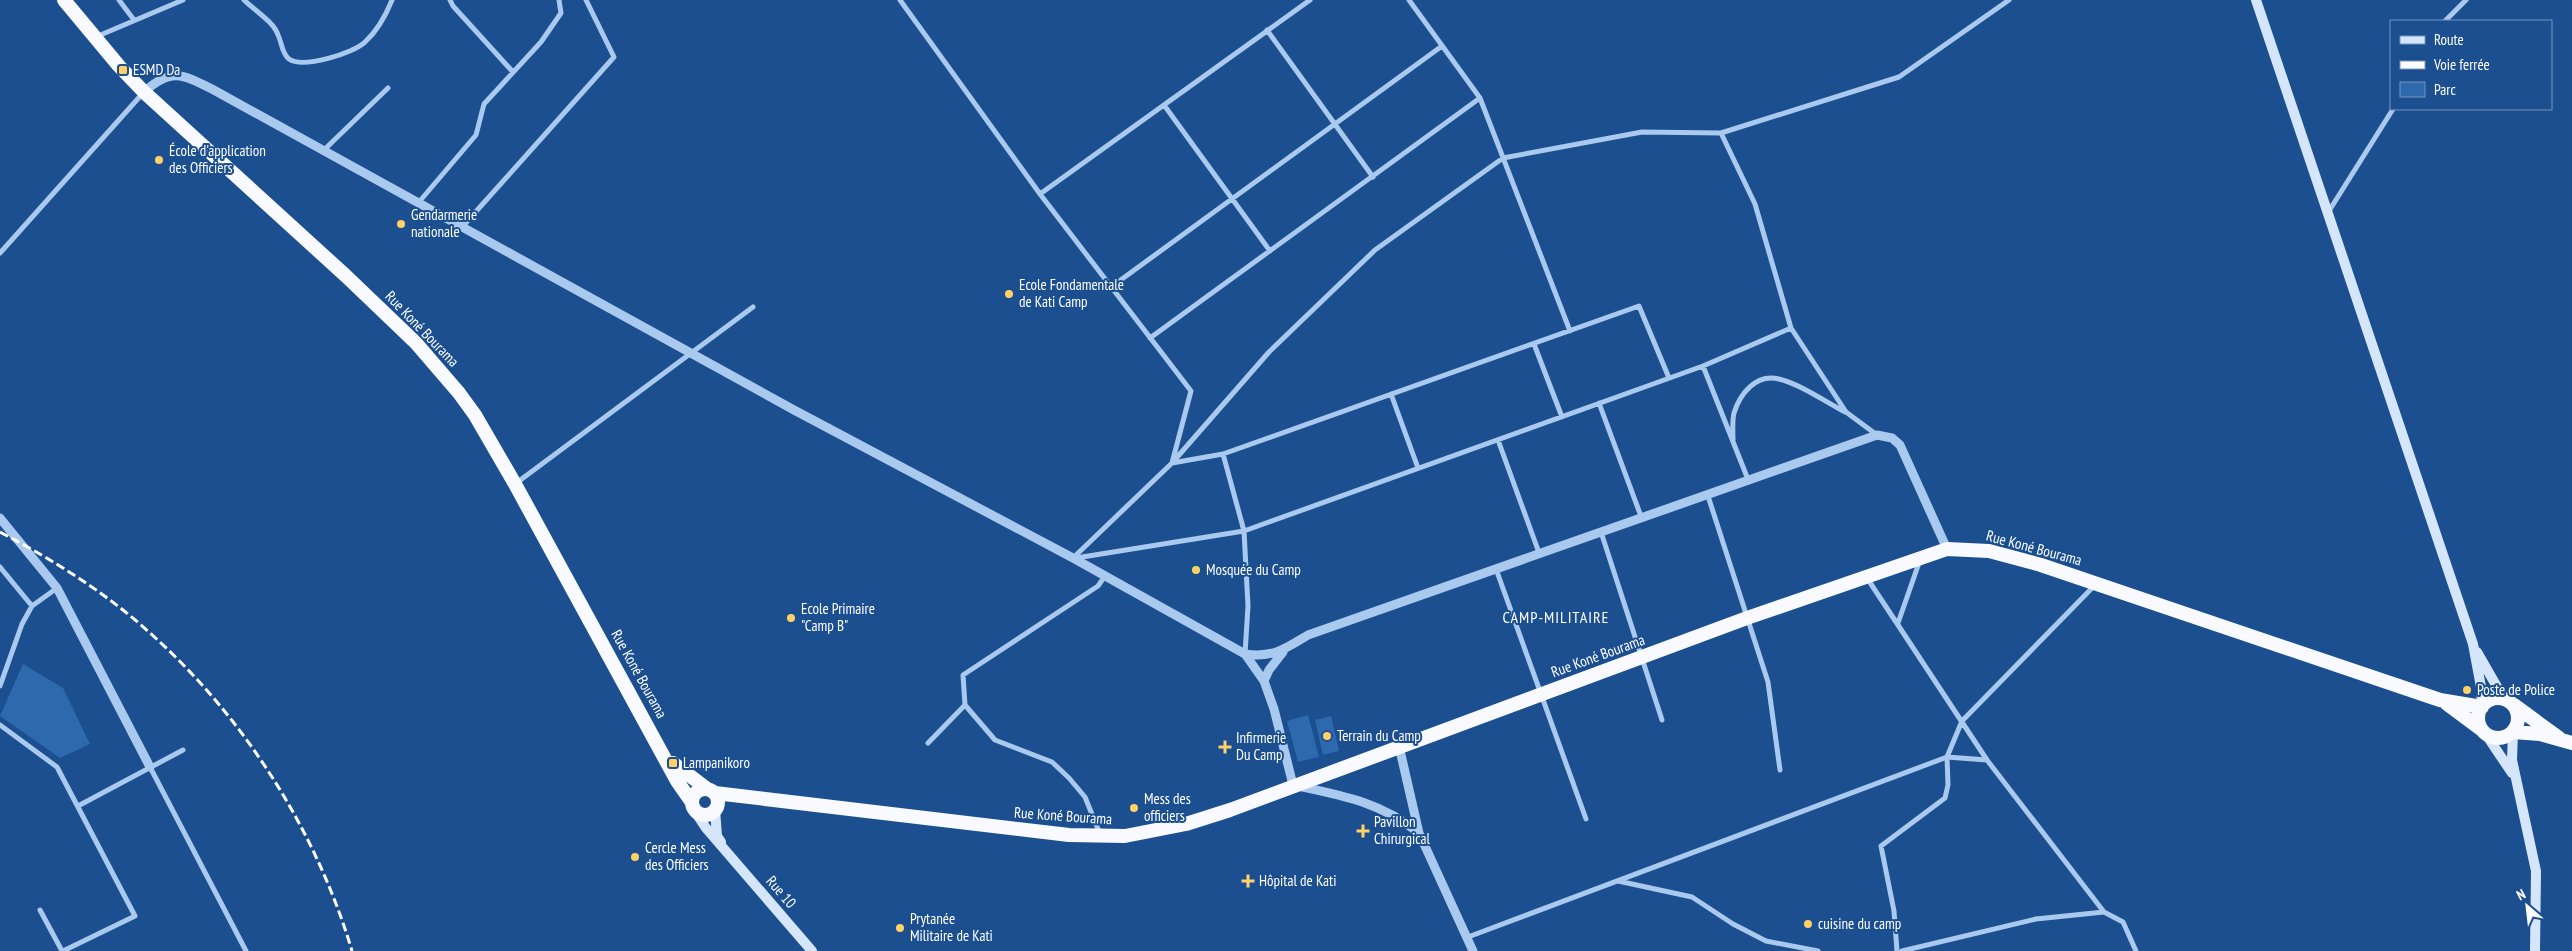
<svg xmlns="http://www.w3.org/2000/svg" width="2572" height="951" viewBox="0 0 2572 951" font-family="'PT Sans Narrow',sans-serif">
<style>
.green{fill:#2e69ad}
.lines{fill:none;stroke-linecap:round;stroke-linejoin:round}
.minor{stroke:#a9c9ee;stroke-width:5}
.tertiary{stroke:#a9c9ee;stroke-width:9}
.secondary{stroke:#d6e6fa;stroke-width:10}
.trunk{stroke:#f8faff;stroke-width:14}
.rail{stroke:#fff;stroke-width:3;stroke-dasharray:9 4;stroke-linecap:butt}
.poi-dot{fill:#ffd166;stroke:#1b4f8f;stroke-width:2}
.labels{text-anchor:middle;stroke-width:4;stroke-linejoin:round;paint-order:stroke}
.poi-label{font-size:15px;fill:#fff;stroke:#1b4f8f;text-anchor:start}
.street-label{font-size:15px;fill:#fff;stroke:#1b4f8f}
.neighbourhood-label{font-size:16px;letter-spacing:1px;fill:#fff;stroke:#1b4f8f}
</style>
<rect width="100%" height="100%" fill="#1b4f8f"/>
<path class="green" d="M 23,664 L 63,688 L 90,744 L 60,758 L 0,716 Z
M 1308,715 L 1319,757 L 1298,762 L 1287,721 Z
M 1331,716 L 1339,751 L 1323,755 L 1315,720 Z"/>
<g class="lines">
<path class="minor" d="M 119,0 L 134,20
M 244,0 C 254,10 274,22 278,35 C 282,43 282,54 289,59 C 303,69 354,53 365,42 C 377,31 386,15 392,0
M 450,0 L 453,6 L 513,72
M 900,0 L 1040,194 L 1191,391 L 1172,463 L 1223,454 L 1639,306 L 1669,378
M 1409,0 L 1480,98 L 1570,331
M 2445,21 L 2466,0
M 1267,30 L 1373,177
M 98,36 L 183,0
M 1164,105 L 1270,251
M 1721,133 L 1899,77 L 2009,0
M 325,149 L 388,88
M 1040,194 L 1310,0
M 419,202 L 476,135 L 484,104 L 541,42 L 561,13 L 559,0
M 2329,211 L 2393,109
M 463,226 L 614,57 L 586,0
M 0,253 L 143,93
M 1111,287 L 1442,46
M 1150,338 L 1480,98
M 1534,344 L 1562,417
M 1703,366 L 1749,482
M 1391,394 L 1418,468
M 1599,403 L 1642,519
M 1498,440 L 1538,550
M 1733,440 C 1733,432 1732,421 1734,413 C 1740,394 1756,373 1779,379 C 1802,385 1824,401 1845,412
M 1223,454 L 1244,531 L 1248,606 L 1245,654
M 515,484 L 753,307
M 1708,496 L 1768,682 L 1780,770
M 1601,532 L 1662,720
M 1073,558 L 1172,463 L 1269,352 L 1375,250 L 1503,158 L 1642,132 L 1721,133 L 1755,204 L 1791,328 L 1846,412 L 1877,435
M 1076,558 L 1244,531 L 1703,366 L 1791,328
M 0,567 L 32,606
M 1496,569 L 1586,819
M 1867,578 L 1987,760 L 2104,912 L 2123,922 L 2136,951
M 1898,623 L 1920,560
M 0,686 L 22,624 L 32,606 L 57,588
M 0,725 L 57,767 L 135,916 L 63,951
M 928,743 L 965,705
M 150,767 L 246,951
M 78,806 L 183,750
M 1100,834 L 1085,797 L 1069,778 L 1052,762 L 995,740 L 965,705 L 963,675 L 1098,586 L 1105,576
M 1618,881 L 1692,897 L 1733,924 L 1766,941 L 1818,951
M 40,910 L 62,951
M 1468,937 L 1947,757 L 1962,721 L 2096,584
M 1897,951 L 1894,911 L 1881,846 L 1945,798 L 1948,785 L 1947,757 L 1987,760
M 1902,951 L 2036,919 L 2104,912"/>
<path class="tertiary" d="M 144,92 C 171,68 182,74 212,89 L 794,410 L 1073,558 L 1245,654 C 1273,658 1285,649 1308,635 L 1877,435 L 1892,438 L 1900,445 L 1947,549
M 0,518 L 57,588 L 150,767
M 1245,654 L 1264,681 L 1274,709 L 1293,785 C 1341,795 1381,802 1419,833
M 1264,681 L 1269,670 L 1283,652
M 1399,746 L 1419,833 L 1473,951"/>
<path class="secondary" d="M 2256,0 L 2473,644 L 2481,687 L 2482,707
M 2477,652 L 2504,699
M 2513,732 L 2512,760 L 2536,871 L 2535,951
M 2485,733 L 2512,773
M 694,810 L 706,828 L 812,951
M 715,810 L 717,836 L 721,842"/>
<path class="trunk" d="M 64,0 L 119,66 L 144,92 L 346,276 L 416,343 L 459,393 L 475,415 L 515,484 L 677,781 L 691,801
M2478 718a20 20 0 1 1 40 0a20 20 0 1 1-40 0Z
M 2447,704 L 2482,730
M 2514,705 L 2559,738
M 2513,732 L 2540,734 L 2572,743
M 673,763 L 706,788
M692 802a13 13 0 1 1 26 0a13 13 0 1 1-26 0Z
M 715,793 L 1069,835 L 1125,836 L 1186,824 L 1230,810 L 1747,618 L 1947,549 L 1989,551 L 2041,565 L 2440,700 L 2482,707"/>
<path class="rail" d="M 0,532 C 53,560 105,592 150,633 C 244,717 316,830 352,951"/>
</g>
<g class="poi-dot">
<rect x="118" y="65" width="10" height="10" rx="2.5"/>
<circle cx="159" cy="160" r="5"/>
<circle cx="401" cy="224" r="5"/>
<circle cx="1009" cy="294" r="5"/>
<circle cx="1196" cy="570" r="5"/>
<circle cx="791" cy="618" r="5"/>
<circle cx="2467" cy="690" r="5"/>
<circle cx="1327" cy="736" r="5"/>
<path d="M1222.5 739.5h5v5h5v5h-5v5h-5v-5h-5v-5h5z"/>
<rect x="668" y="758" width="10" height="10" rx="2.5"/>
<circle cx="1134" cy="808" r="5"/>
<path d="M1360.5 823.5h5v5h5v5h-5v5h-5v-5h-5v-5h5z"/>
<circle cx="635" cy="857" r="5"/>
<path d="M1245.5 873.5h5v5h5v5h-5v5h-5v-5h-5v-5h5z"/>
<circle cx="1808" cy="924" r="5"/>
<circle cx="900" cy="928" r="5"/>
</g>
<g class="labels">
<g class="poi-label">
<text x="133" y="75">ESMD Da</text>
<text x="169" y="156">École d'application<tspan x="169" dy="17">des Officiers</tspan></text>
<text x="411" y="220">Gendarmerie<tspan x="411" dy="17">nationale</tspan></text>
<text x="1019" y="290">Ecole Fondamentale<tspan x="1019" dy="17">de Kati Camp</tspan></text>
<text x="1206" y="575">Mosquée du Camp</text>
<text x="801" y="614">Ecole Primaire<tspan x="801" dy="17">"Camp B"</tspan></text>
<text x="2477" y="695">Poste de Police</text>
<text x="1337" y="741">Terrain du Camp</text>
<text x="1236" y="743">Infirmerie<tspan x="1236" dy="17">Du Camp</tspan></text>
<text x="683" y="768">Lampanikoro</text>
<text x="1144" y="804">Mess des<tspan x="1144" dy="17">officiers</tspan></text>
<text x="1374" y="827">Pavillon<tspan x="1374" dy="17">Chirurgical</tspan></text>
<text x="645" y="853">Cercle Mess<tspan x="645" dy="17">des Officiers</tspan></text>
<text x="1259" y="886">Hôpital de Kati</text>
<text x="910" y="924">Prytanée<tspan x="910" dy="17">Militaire de Kati</tspan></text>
<text x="1818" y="929">cuisine du camp</text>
</g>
<g class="street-label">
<text transform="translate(422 329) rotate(46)" y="5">Rue Koné Bourama</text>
<text transform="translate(2034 548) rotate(15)" y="5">Rue Koné Bourama</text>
<text transform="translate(1598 656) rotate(-20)" y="5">Rue Koné Bourama</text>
<text transform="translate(639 674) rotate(61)" y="5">Rue Koné Bourama</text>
<text transform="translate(1063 816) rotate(4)" y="5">Rue Koné Bourama</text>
<text transform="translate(781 892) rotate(49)" y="5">Rue 10</text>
</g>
<g class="neighbourhood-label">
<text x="1556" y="623">CAMP-MILITAIRE</text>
</g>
</g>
<rect x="2390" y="20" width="162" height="90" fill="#1b4f8f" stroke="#7695bc"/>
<rect x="2400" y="36" width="25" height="8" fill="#d6e6fa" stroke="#7695bc"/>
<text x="2434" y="45" font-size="15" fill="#ffffff">Route</text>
<rect x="2400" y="61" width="25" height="8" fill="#ffffff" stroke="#7695bc"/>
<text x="2434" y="70" font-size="15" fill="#ffffff">Voie ferrée</text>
<rect x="2400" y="82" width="25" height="15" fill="#2e69ad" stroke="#7695bc"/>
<text x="2434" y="95" font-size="15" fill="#ffffff">Parc</text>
<g transform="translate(2527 906) rotate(332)" stroke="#1b4f8f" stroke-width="4" paint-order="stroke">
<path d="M0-4L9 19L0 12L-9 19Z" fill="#ffffff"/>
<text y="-8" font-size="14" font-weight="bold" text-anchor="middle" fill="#ffffff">N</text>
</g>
</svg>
